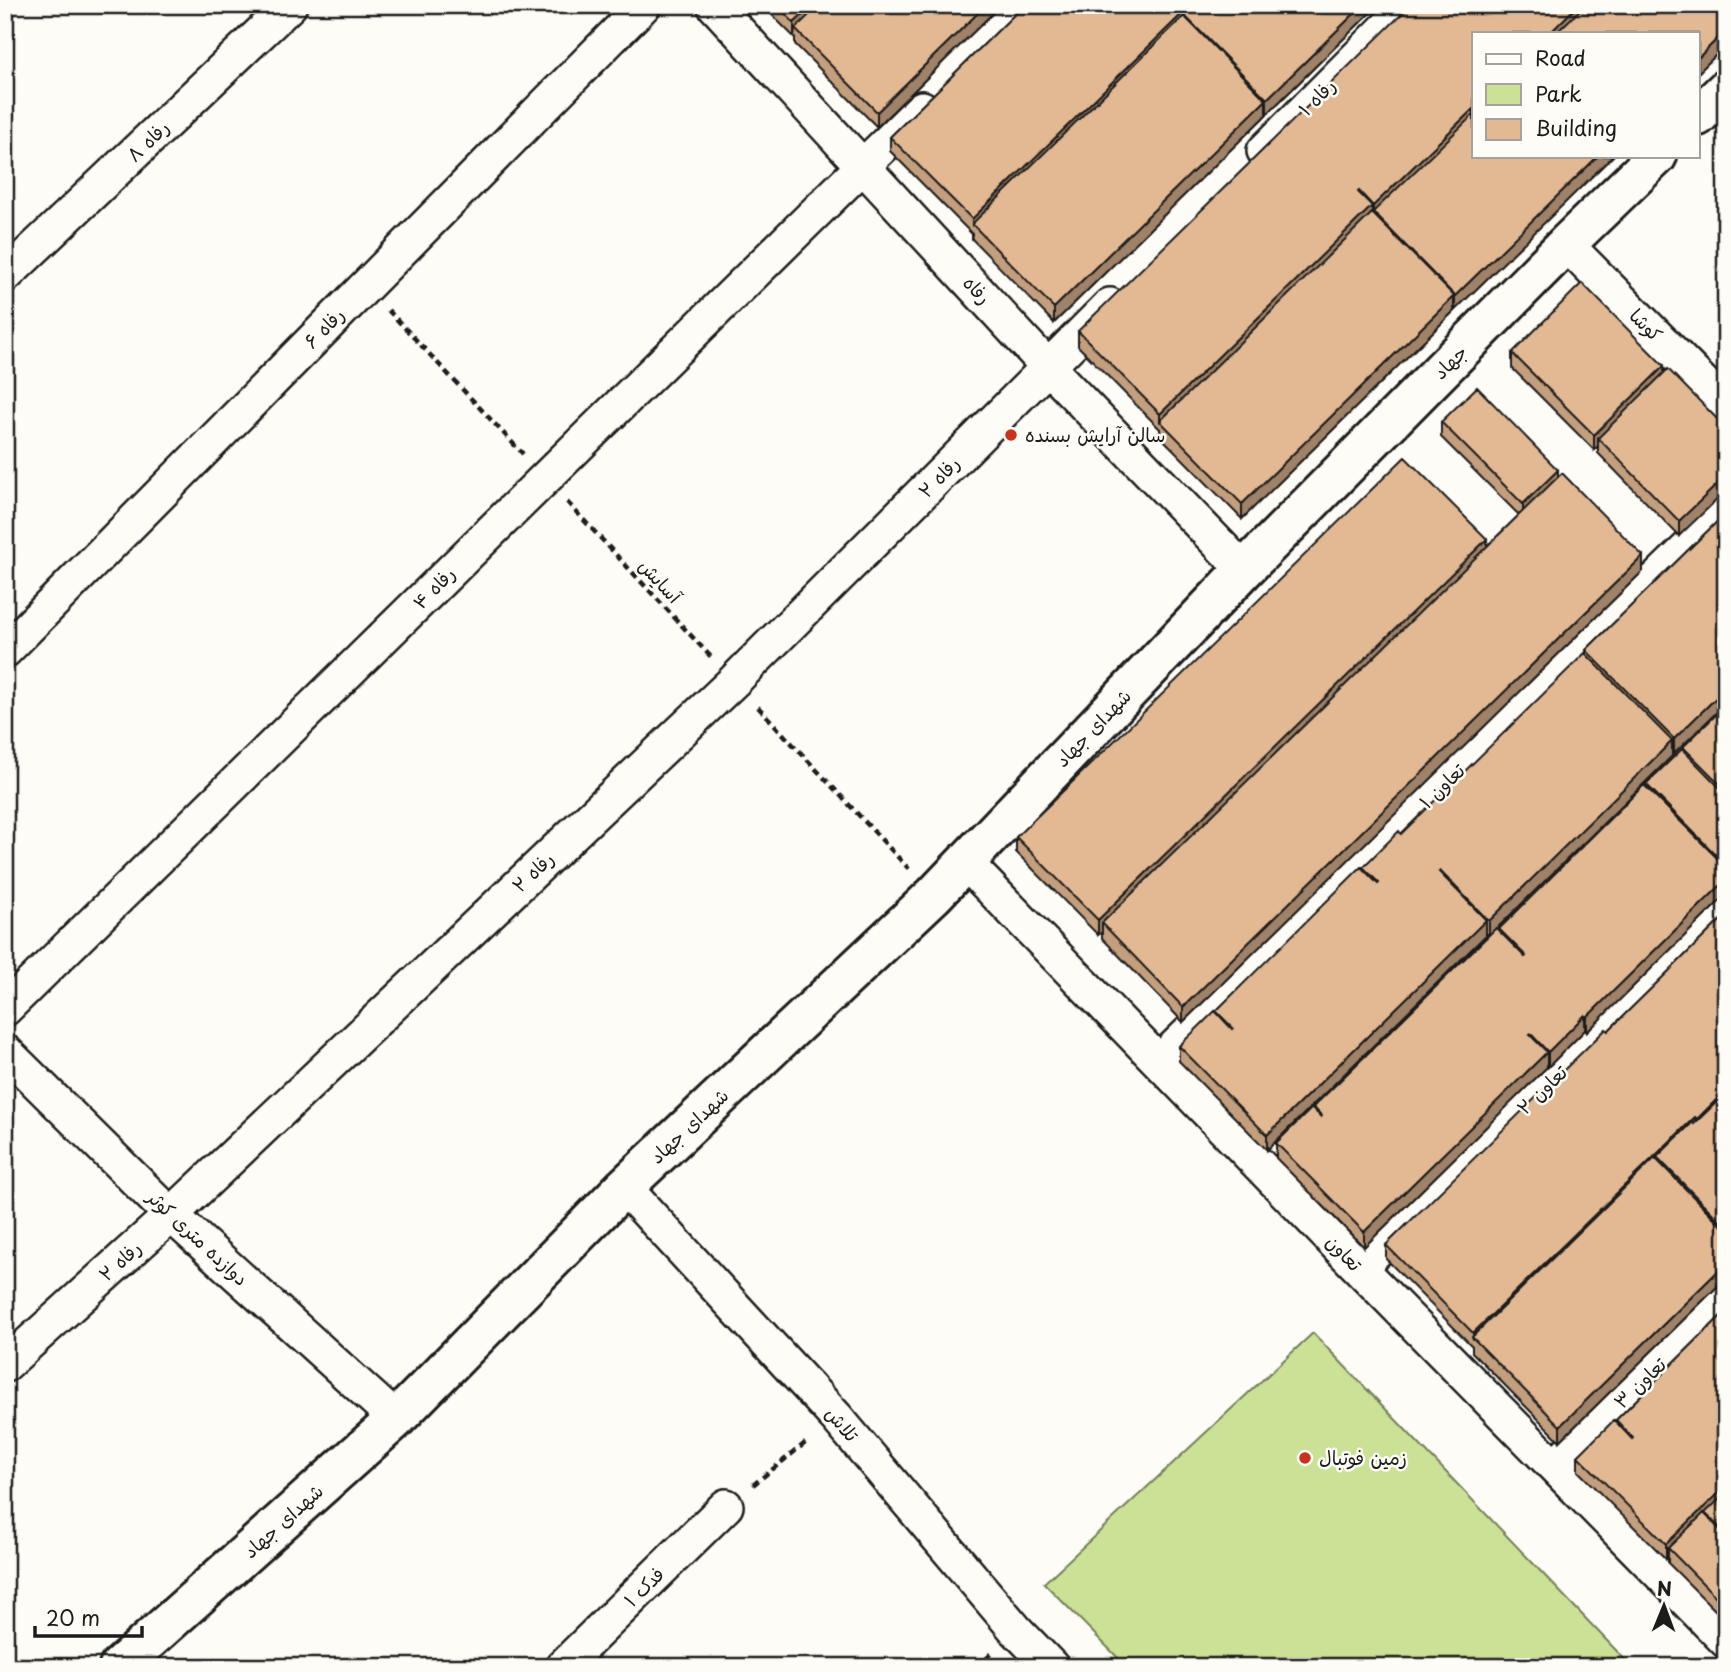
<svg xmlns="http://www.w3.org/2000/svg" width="1731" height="1672" viewBox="0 0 1731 1672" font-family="'Playpen Sans','Playpen Sans Arabic',sans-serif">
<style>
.green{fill:#cbe196;stroke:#747e59;stroke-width:2}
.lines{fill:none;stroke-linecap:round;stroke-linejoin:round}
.street-casing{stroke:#1c1c1c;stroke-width:38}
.secondary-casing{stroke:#1c1c1c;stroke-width:44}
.path{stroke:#1c1c1c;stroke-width:4.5;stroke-dasharray:7 5;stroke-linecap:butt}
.street{stroke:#fdfcf7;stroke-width:33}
.secondary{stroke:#fdfcf7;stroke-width:38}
.wall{fill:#c39f7e;stroke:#1c1c1c;stroke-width:2}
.shaded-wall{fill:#9f8267;stroke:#1c1c1c;stroke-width:2}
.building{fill:#e3b993;stroke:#1c1c1c;stroke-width:2}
.poi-dot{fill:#c8321e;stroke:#fdfcf7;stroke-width:2.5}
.labels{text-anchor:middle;stroke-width:5;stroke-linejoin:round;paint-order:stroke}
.street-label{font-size:19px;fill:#1c1c1c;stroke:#fdfcf7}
.poi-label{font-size:19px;fill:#1c1c1c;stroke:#fdfcf7;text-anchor:start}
</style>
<rect width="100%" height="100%" fill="#fdfcf7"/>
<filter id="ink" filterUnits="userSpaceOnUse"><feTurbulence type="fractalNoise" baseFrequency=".0143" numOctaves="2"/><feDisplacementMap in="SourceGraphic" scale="14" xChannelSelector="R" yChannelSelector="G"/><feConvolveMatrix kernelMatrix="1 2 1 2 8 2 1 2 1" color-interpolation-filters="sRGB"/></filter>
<g filter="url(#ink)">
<path class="green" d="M 1313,1333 L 1632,1667 L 1127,1667 L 1044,1583 Z"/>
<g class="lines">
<defs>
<path id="street" d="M 714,5 L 1048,367 L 1244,570
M 1264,151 L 1409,5
M 1566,244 L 1726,406
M 5,276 L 290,5
M 5,651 L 644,5
M 966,863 L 1359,1268 L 1726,1641
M 5,1009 L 922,108
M 5,1051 L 171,1215 L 396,1419
M 1159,1062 L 1726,511
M 624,1187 L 837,1418 L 1016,1630 L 1052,1667
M 1359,1268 L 1726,912
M 5,1365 L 171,1215 L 734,681 L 1110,305
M 1554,1466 L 1726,1299
M 562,1667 L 726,1506"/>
<path id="secondary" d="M 1698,116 L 1726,89
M 119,1667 L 396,1419 L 624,1187 L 934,895 L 1244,570 L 1566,244 L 1657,156"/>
</defs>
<use href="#street" class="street-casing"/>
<use href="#secondary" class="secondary-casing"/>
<path class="path" d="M 388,310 L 523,454
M 567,502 L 711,657
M 758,707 L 909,869
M 753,1485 L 809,1440
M 978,1667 L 992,1653"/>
<use href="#street" class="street"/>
<use href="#secondary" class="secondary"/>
</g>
<path class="wall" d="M 762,5 L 1001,5 L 877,127 L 795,44 L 795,38 Z
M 1024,5 L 1378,5 L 1267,114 L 1266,112 L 1266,115 L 1054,323 L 972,239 L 972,234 L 890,151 L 890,137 Z
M 1726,5 L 1726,45 L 1455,310 L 1454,309 L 1454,311 L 1242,519 L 1160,436 L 1160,429 L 1078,346 L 1078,331 Z
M 1512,353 L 1664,372 L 1726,428 L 1679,536 L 1598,453 L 1598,446 L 1594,450 L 1512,368 Z
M 1441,422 L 1558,477 L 1643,571 L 1183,1022 L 1102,938 L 1102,932 L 1098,935 L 1016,852 L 1016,837 L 1487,546 L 1519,515 L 1441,437 Z
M 1726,513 L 1674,754 L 1672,752 L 1672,756 L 1497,928 L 1499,931 L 1499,929 L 1646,786 L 1646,784 L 1683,751 L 1683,747 L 1726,705 L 1726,895 L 1587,1032 L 1585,1030 L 1548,1067 L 1547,1065 L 1547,1067 L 1364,1247 L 1276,1158 L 1276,1143 L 1313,1109 L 1313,1107 L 1489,935 L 1486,933 L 1486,935 L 1267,1150 L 1179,1061 L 1179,1046 L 1216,1013 L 1216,1011 L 1363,869 L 1363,867 L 1401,834 L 1586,654 L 1586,650 Z
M 1726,915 L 1726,1278 L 1560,1441 L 1472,1352 L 1472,1346 L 1386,1259 L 1386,1245 L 1608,1031 Z
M 1726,1311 L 1726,1621 L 1668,1563 L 1668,1557 L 1666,1559 L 1578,1471 L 1578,1456 L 1616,1422 L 1616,1420 Z"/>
<path class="shaded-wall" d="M 813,5 L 828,5 L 795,29 L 794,38 L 794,23 Z
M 986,5 L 1001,5 L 877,127 L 877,112 Z
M 1191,5 L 1207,5 L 1185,16 L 1185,11 Z
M 1363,5 L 1378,5 L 1267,114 L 1267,99 Z
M 1578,5 L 1593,5 L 1565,33 L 1550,33 Z
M 1184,12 L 1184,27 L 972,225 L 972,219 Z
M 1726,30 L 1726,45 L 1698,73 L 1698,58 Z
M 1266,100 L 1266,115 L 1054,323 L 1054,308 Z
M 1474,108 L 1474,123 L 1373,213 L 1373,206 Z
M 1598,156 L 1613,156 L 1455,310 L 1455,296 Z
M 1372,206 L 1372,221 L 1160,421 L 1160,414 Z
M 1454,296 L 1454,311 L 1242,519 L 1242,504 Z
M 1664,366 L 1664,381 L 1598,438 L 1598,446 L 1594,450 L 1594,435 Z
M 1558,470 L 1558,485 L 1523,519 L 1523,504 Z
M 1726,476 L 1726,491 L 1679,536 L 1679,521 Z
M 1487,539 L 1487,554 L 1102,923 L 1102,932 L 1098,935 L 1098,920 Z
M 1643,556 L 1643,571 L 1183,1022 L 1183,1007 Z
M 1726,688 L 1726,703 L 1674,754 L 1674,739 Z
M 1672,741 L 1672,756 L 1489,936 L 1489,921 Z
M 1726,880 L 1726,895 L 1587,1032 L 1587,1017 Z
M 1486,920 L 1486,935 L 1267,1150 L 1267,1135 Z
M 1585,1015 L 1585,1030 L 1548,1067 L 1548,1052 Z
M 1547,1052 L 1547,1067 L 1364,1247 L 1364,1232 Z
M 1726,1090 L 1726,1105 L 1697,1134 L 1697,1119 Z
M 1695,1117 L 1695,1132 L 1657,1157 L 1657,1169 L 1473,1338 L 1473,1333 Z
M 1726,1263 L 1726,1278 L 1560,1441 L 1560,1426 Z
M 1726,1486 L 1726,1501 L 1705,1513 L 1705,1521 L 1668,1548 L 1668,1557 L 1666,1559 L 1666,1544 Z"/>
<path class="building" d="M 777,5 L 813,5 L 794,23 Z
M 819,5 L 986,5 L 877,112 L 795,29 Z
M 1024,5 L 1178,5 L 1184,12 L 972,219 L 890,137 Z
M 1180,5 L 1191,5 L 1185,11 Z
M 1196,5 L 1363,5 L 1267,99 L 1185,16 Z
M 1411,5 L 1578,5 L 1550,33 L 1474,33 L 1474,108 L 1373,206 L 1359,191 L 1358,192 L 1372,206 L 1160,414 L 1078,331 Z
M 1585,5 L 1726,5 L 1726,30 L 1698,58 L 1698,33 L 1556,33 Z
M 1184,16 L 1266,100 L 1054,308 L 972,224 Z
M 1474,114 L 1474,156 L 1598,156 L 1455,296 L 1373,212 Z
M 1372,213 L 1454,296 L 1242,504 L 1160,421 Z
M 1582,283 L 1664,366 L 1594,435 L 1512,353 Z
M 1668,369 L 1726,428 L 1726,476 L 1679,521 L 1598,438 Z
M 1477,387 L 1558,470 L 1523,504 L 1441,422 Z
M 1405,457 L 1487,539 L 1098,920 L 1016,837 Z
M 1562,473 L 1643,556 L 1183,1007 L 1102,923 Z
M 1726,513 L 1726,688 L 1674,739 L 1586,650 Z
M 1585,653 L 1672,741 L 1489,921 L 1440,871 L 1439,872 L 1486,920 L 1267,1135 L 1179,1046 L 1215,1011 L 1232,1029 L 1233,1028 L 1216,1011 L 1361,867 L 1378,884 L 1379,883 L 1363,867 L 1399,831 L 1401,834 Z
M 1726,705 L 1726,790 L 1683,747 Z
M 1682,749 L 1726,794 L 1726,865 L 1646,784 Z
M 1644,785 L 1726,867 L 1726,880 L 1587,1017 L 1585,1015 L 1548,1052 L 1531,1034 L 1530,1035 L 1547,1052 L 1364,1232 L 1276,1143 L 1312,1108 L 1321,1117 L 1322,1116 L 1313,1107 L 1496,928 L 1525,957 L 1526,956 L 1499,929 Z
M 1726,915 L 1726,1090 L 1697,1119 L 1695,1117 L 1473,1333 L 1386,1245 L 1569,1065 L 1606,1029 L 1608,1031 Z
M 1726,1093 L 1726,1227 L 1657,1157 L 1693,1122 L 1694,1124 Z
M 1655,1158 L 1726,1230 L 1726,1263 L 1560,1426 L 1472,1337 Z
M 1726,1311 L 1726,1486 L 1666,1544 L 1578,1456 L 1614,1420 L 1632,1439 L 1633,1438 L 1616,1420 Z
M 1726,1493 L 1726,1607 L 1668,1548 L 1704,1513 L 1721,1531 L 1722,1530 L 1705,1513 Z"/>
</g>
<g class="poi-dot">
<circle cx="1011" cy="435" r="7"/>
<circle cx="1305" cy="1458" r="7"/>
</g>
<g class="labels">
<g class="street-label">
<text transform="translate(1317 97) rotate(-45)" y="7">رفاه ۱</text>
<text transform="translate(148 141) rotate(-44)" y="7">رفاه ۸</text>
<text transform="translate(977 290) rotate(47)" y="7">رفاه</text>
<text transform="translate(1646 325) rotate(45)" y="7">کوشا</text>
<text transform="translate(324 328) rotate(-45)" y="7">رفاه ۶</text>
<text transform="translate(1450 362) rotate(-45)" y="7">جهاد</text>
<text transform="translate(939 477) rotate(-45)" y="7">رفاه ۲</text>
<text transform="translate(660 581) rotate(47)" y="7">آسایش</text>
<text transform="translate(434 588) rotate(-45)" y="7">رفاه ۴</text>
<text transform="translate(1093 728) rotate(-46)" y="7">شهدای جهاد</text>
<text transform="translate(1442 786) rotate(-44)" y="7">تعاون ۱</text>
<text transform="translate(533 872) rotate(-43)" y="7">رفاه ۲</text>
<text transform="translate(1542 1090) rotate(-44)" y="7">تعاون ۲</text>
<text transform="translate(689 1126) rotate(-43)" y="7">شهدای جهاد</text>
<text transform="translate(198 1238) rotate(43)" y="7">دوازده متری کوثر</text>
<text transform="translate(1344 1253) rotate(46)" y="7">تعاون</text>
<text transform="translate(120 1261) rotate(-42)" y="7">رفاه ۲</text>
<text transform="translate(1640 1383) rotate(-44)" y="7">تعاون ۳</text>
<text transform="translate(842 1424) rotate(49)" y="7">تلاش</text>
<text transform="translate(283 1521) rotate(-42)" y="7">شهدای جهاد</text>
<text transform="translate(644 1587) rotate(-44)" y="7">فدک ۱</text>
</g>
<g class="poi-label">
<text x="1025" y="442">سالن آرایش بسنده</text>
<text x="1319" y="1465">زمین فوتبال</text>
</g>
</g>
<rect width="1731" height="1672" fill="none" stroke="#fdfcf7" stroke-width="28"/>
<rect x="14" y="14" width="1703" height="1644" fill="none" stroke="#1c1c1c" stroke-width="2.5" filter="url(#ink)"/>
<rect x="1472" y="32" width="228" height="126" fill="#fdfcf7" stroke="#a3a29f" stroke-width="2"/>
<rect x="1486" y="54" width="35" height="10" fill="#fdfcf7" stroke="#a3a29f" stroke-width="2"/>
<text x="1535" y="66" font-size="21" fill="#1c1c1c">Road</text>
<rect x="1486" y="84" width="35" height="21" fill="#cbe196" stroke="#a3a29f" stroke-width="2"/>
<text x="1535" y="102" font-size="21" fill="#1c1c1c">Park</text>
<rect x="1486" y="119" width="35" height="21" fill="#e3b993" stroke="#a3a29f" stroke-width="2"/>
<text x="1535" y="136" font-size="21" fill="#1c1c1c">Building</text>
<g transform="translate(1664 1606) rotate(1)" stroke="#fdfcf7" stroke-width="5" paint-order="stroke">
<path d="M0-5L12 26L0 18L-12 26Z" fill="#1c1c1c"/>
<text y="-10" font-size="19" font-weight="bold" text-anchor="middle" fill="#1c1c1c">N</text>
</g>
<path d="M35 1626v10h107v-10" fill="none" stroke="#1c1c1c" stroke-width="3.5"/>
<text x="46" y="1626" font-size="21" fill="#1c1c1c" stroke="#fdfcf7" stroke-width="5" paint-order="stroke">20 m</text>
</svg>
